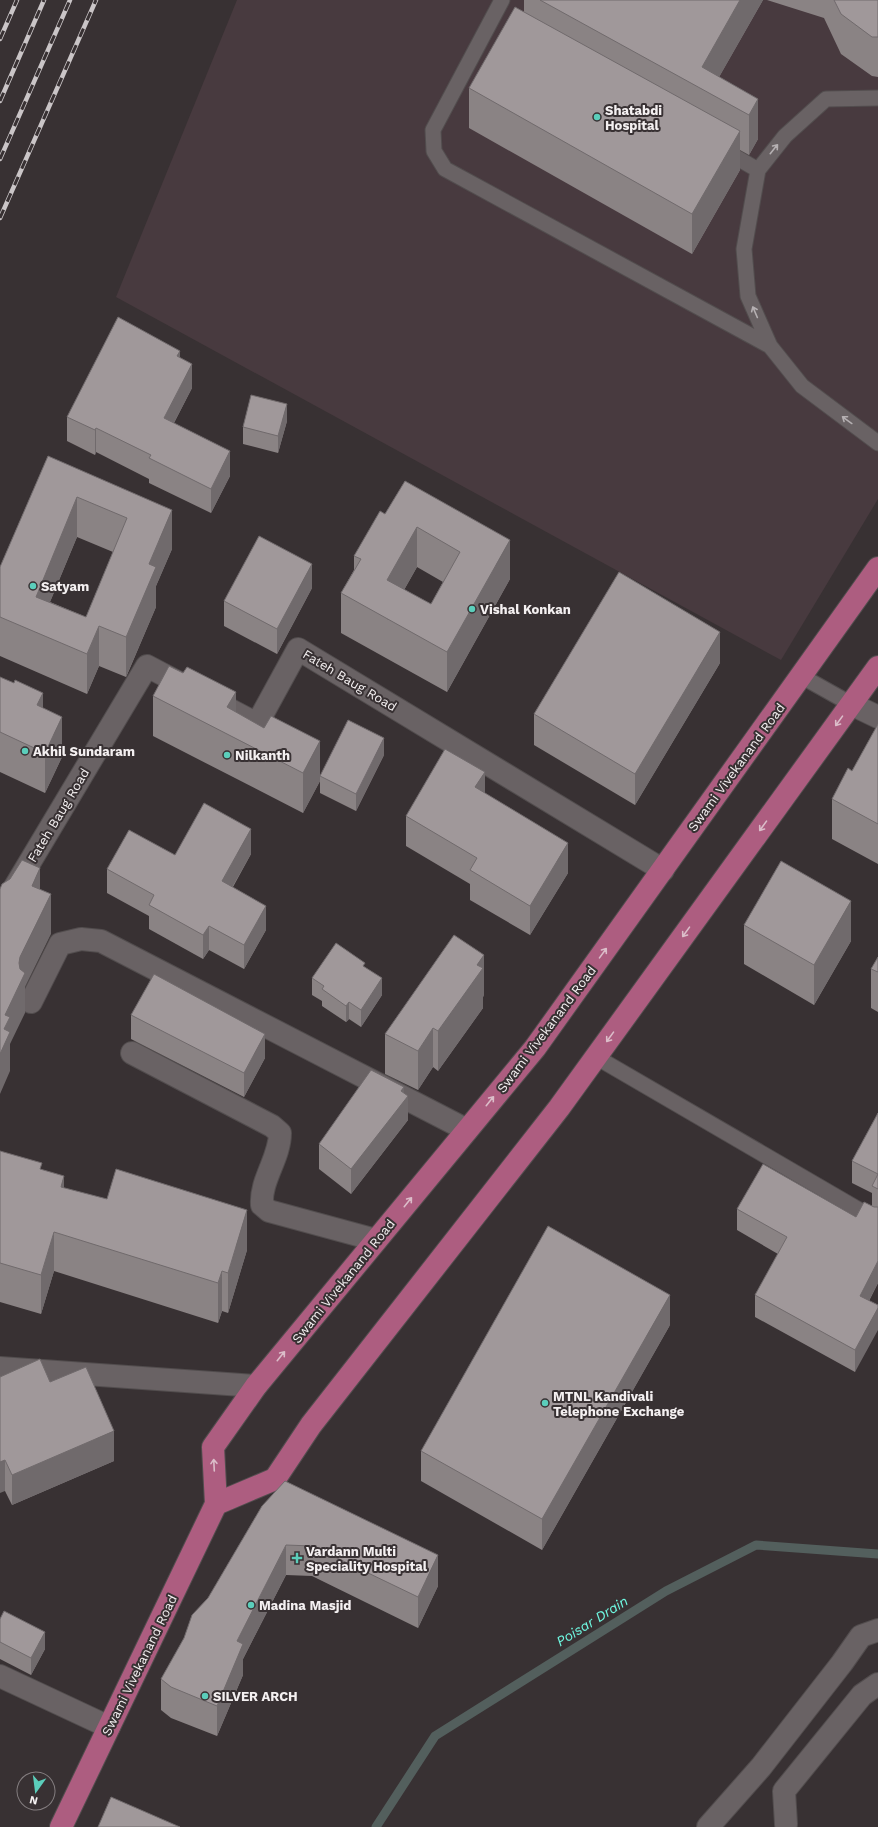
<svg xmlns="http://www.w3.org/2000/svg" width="878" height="1827" viewBox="0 0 878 1827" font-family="'Work Sans',sans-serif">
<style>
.built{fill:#483a3f}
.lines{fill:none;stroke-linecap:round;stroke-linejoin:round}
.stream{stroke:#535f5d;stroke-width:9}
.service-casing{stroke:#524d4e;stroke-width:17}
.minor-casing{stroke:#524d4e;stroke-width:24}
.primary-casing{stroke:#524d4e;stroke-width:24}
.service{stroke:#696264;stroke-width:15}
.minor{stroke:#696264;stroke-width:22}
.primary{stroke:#ad5d80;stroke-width:22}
.rail-casing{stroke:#cac5c7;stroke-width:4.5}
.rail{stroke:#383133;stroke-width:3;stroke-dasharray:9;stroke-linecap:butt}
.wall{fill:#8a8384;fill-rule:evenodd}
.shaded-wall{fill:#706a6c}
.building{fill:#a0989a;stroke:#706a6c;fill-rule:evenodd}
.oneway{stroke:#b5b0b2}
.oneway2{stroke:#dbbdc9}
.poi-dot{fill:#5bcebb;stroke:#383133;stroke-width:1.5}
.labels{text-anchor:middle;stroke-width:4;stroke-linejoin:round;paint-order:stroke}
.poi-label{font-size:13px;font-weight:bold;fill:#f4f0f1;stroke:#383133;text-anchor:start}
.street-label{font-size:13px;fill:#f4f0f1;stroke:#383133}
.water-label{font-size:14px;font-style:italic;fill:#6ffae3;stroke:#383133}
</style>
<rect width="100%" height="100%" fill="#383133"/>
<path class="built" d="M 237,0 L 878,0 L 878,499 L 781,660 L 116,297 Z"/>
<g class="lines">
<path class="stream" d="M 376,1827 L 435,1736 L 666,1591 L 756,1545 L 878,1554"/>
<defs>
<path id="service" d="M 502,0 L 433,130 L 434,151 L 445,169 L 770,346
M 878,98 L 826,99 L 785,136 L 758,170 L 744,249 L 748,296 L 770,346 L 802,386 L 878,443
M 722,149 L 758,170
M 801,676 L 851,704
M 596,1057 L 878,1221"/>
<path id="minor" d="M 851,704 L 878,717
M 0,912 L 147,666 L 257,724 L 298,649 L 663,870
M 31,1002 L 60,944 L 81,939 L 101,941 L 467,1130
M 132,1053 L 272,1126 L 280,1133 C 280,1158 260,1180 262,1205 L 269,1211 L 376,1240
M 0,1368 L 256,1386
M 0,1676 L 109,1727
M 786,1824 L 784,1791 L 862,1695 L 878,1684
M 708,1827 L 761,1767 L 842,1663 L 861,1636 L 878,1630"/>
<path id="primary" d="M 216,1504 L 275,1479 L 311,1425 L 559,1108 L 878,667
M 61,1827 L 216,1504 L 213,1447 L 256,1386 L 535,1048 L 878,568"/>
</defs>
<use href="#service" class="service-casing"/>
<use href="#minor" class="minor-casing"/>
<use href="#primary" class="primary-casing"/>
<use href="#service" class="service"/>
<use href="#minor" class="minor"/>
<use href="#primary" class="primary"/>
<defs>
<path id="rail" d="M 0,39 L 17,0
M 0,101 L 44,0
M 0,159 L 70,0
M 0,218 L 96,0"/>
</defs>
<use href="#rail" class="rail-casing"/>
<use href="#rail" class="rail"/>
</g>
<path class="wall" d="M 524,0 L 763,0 L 719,77 L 758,99 L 758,139 L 749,155 L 740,150 L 740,170 L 692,254 L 469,128 L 469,88 L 524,12 Z
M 767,0 L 878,0 L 878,77 L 872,76 L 841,54 L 824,18 Z
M 180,358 L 192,388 L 174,423 L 230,476 L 211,513 L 149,483 L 149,479 L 96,452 L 95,455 L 67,441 L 67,417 Z
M 287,421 L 278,453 L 243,444 L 243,427 Z
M 48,456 L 172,549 L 156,586 L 156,607 L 127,675 L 126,677 L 99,666 L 87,694 L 0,656 L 0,567 ZM 77,537 L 113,552 L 86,617 L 50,602 Z
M 405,481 L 510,579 L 447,692 L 341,633 L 341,593 L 354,570 L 354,556 L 385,514 ZM 417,567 L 443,582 L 431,604 L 404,590 Z
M 312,588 L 277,654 L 224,626 L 224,601 Z
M 720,663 L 635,805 L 534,745 L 534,714 Z
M 0,677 L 43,708 L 62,757 L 45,793 L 0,772 Z
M 153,696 L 236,712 L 320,775 L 384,755 L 356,811 L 320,793 L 320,781 L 303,813 L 153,736 Z
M 878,724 L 878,864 L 832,839 L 832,799 L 852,771 Z
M 485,793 L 568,873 L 530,935 L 470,900 L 470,884 L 406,846 L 406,816 Z
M 251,854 L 233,887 L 266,930 L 244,969 L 209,950 L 203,959 L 149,929 L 149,916 L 107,893 L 107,869 L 175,855 Z
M 744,925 L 851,941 L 814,1005 L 744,964 Z
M 878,957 L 878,1012 L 871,1008 L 871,969 Z
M 365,967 L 382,995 L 361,1027 L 349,1019 L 346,1022 L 322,1006 L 322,1001 L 312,995 L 312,978 Z
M 484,995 L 483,997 L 483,1008 L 438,1071 L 433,1067 L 418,1090 L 385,1074 L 385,1034 Z
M 131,1015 L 265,1058 L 244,1097 L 131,1039 Z
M 404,1093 L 408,1120 L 351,1194 L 319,1169 L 319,1144 Z
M 878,1113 L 878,1283 L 869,1301 L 855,1372 L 755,1317 L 755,1295 L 778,1254 L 737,1230 L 737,1209 L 856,1217 L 872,1206 L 872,1193 L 852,1183 L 852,1161 Z
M 0,1151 L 42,1170 L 64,1188 L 247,1250 L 228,1313 L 222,1311 L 218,1323 L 54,1271 L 41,1314 L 0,1302 Z
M 670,1325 L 542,1550 L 421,1481 L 421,1451 Z
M 0,1377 L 50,1382 L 114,1461 L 12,1505 L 5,1491 Z
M 262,1506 L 438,1586 L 418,1628 L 312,1576 L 286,1575 L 243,1659 L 243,1675 L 217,1736 L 171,1718 L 161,1710 L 161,1679 Z
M 0,1619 L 45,1649 L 31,1675 L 0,1659 Z"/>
<path class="shaded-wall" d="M 740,0 L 763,0 L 710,93 L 702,67 Z
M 758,99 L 758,139 L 749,155 L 749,115 Z
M 740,131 L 740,170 L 692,254 L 692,214 Z
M 180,351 L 180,375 L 177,356 Z
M 192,364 L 192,388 L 164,442 L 164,418 Z
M 287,404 L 287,421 L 278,453 L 278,436 Z
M 96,428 L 96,452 L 95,455 L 95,430 Z
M 230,451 L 230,476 L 211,513 L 211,489 Z
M 77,497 L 77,537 L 37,633 L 36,597 Z
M 172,510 L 172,549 L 156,586 L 156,607 L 126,677 L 126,637 L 149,564 Z
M 417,527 L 417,567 L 387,620 L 387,580 Z
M 510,540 L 510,579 L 447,692 L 447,652 Z
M 312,564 L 312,588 L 277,654 L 277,629 Z
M 99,626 L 99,666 L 87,694 L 87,654 Z
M 720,632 L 720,663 L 635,805 L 635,774 Z
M 236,692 L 236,732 L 227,707 Z
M 43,693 L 43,733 L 37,705 Z
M 62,717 L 62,757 L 45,793 L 45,753 Z
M 384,738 L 384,755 L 356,811 L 356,794 Z
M 320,741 L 320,781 L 303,813 L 303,773 Z
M 485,772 L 485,801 L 475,787 Z
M 251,829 L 251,854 L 222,905 L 222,881 Z
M 568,843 L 568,873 L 530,935 L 530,906 Z
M 40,868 L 40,908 L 32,886 Z
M 51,894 L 51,934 L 25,987 L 25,1013 L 10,1044 L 10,1071 L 0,1094 L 0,1054 L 4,1029 L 5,1015 L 20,957 Z
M 851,901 L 851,941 L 814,1005 L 814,965 Z
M 266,906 L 266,930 L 244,969 L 244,945 Z
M 209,926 L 209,950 L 203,959 L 203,935 Z
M 484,955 L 484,995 L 483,997 L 483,1008 L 438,1071 L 438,1031 L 477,965 Z
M 382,978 L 382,995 L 361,1027 L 361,1010 Z
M 349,1002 L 349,1019 L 346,1022 L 346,1006 Z
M 433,1028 L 433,1067 L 418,1090 L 418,1051 Z
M 265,1034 L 265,1058 L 244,1097 L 244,1073 Z
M 404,1087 L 404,1101 L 408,1096 L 408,1120 L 351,1194 L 351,1169 Z
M 64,1176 L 64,1216 L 61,1187 Z
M 247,1210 L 247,1250 L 228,1313 L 228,1273 Z
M 54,1232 L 54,1271 L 41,1314 L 41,1275 Z
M 878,1261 L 878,1283 L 860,1318 L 860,1296 Z
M 222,1271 L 222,1311 L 218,1323 L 218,1283 Z
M 670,1295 L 670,1325 L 542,1550 L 542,1519 Z
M 878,1308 L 878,1330 L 855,1372 L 855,1350 Z
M 114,1431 L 114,1461 L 12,1505 L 12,1475 Z
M 5,1460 L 5,1491 L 0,1493 L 0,1462 Z
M 286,1545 L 286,1575 L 243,1659 L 243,1675 L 217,1736 L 217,1706 L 237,1641 Z
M 438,1555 L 438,1586 L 418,1628 L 418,1597 Z
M 45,1632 L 45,1649 L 31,1675 L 31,1658 Z"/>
<path class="building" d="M 540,0 L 740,0 L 702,67 L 758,99 L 749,115 Z
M 834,0 L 878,0 L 878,37 L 872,37 L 841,14 Z
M 515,7 L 740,131 L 692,214 L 469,88 Z
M 118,317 L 180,351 L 177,356 L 192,364 L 164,418 L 230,451 L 211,489 L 149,458 L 151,455 L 96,428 L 95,430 L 67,417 Z
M 251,395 L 287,404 L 278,436 L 243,427 Z
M 48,456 L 172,510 L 149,564 L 156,567 L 127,635 L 126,637 L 99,626 L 87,654 L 0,617 L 0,567 ZM 77,497 L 127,518 L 86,617 L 36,597 Z
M 405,481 L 510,540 L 447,652 L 341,593 L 361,559 L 354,556 L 380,511 L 385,514 ZM 417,527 L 460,552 L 431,604 L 387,580 Z
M 259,536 L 312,564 L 277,629 L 224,601 Z
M 619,572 L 720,632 L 635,774 L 534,714 Z
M 169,666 L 183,673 L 187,667 L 236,692 L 227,707 L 264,728 L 271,716 L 320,741 L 303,773 L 153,696 Z
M 0,677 L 14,683 L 15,680 L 43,693 L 37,705 L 62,717 L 45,753 L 0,732 Z
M 348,720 L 384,738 L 356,794 L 320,776 Z
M 878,724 L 878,824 L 832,799 L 848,768 L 852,771 Z
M 445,749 L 485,772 L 475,787 L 568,843 L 530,906 L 470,870 L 477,858 L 406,816 Z
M 204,803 L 251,829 L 222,881 L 266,906 L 244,945 L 209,926 L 203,935 L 149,905 L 154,895 L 107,869 L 129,830 L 175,855 Z
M 22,860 L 40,868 L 32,886 L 51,894 L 20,957 L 19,963 L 20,969 L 25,973 L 5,1015 L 10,1017 L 4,1029 L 10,1032 L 0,1054 L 0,889 L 2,884 L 10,879 Z
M 781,861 L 851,901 L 814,965 L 744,925 Z
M 454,935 L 484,955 L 477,965 L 483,968 L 438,1031 L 433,1028 L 418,1051 L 385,1034 Z
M 336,943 L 365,963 L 363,966 L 382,978 L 361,1010 L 349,1002 L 346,1006 L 322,989 L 324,986 L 312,978 Z
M 878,957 L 878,972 L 871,969 Z
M 154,974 L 265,1034 L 244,1073 L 131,1015 Z
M 371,1070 L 404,1087 L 401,1091 L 408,1096 L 351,1169 L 319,1144 Z
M 878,1113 L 878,1189 L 872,1186 L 878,1174 L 852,1161 Z
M 0,1151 L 42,1163 L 40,1169 L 64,1176 L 61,1187 L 107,1199 L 116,1169 L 247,1210 L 228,1273 L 222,1271 L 218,1283 L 54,1232 L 41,1275 L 0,1263 Z
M 763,1164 L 856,1217 L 864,1202 L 874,1207 L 878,1207 L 878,1261 L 860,1296 L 878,1305 L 878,1308 L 855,1350 L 755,1295 L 787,1237 L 737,1209 Z
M 548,1226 L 670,1295 L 542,1519 L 421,1451 Z
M 40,1359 L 50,1382 L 86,1367 L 114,1431 L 12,1475 L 5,1460 L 0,1462 L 0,1377 Z
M 285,1481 L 438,1555 L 418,1597 L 312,1546 L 286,1545 L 237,1641 L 243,1644 L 217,1706 L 171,1687 L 161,1679 L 184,1638 L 192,1615 L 208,1598 L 262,1506 Z
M 4,1611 L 45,1632 L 31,1658 L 0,1642 L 0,1619 Z
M 111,1797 L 180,1827 L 98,1827 Z"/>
<defs><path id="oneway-shaft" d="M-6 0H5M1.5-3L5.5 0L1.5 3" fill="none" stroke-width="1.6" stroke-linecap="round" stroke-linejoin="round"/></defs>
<g class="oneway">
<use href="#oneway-shaft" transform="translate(774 149) rotate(-51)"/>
<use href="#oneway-shaft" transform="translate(755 312) rotate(-113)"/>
<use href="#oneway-shaft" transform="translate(847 420) rotate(-144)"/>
</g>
<g class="oneway2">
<use href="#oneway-shaft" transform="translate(839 721) rotate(126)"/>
<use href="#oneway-shaft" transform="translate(763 826) rotate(126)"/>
<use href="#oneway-shaft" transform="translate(686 932) rotate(126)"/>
<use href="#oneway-shaft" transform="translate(603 953) rotate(-54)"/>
<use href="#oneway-shaft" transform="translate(610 1037) rotate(126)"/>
<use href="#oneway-shaft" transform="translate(490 1101) rotate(-51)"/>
<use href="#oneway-shaft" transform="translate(408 1202) rotate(-51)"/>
<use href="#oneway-shaft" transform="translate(281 1356) rotate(-51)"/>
<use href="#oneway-shaft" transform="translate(214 1465) rotate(-93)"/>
</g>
<g class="poi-dot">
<circle cx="597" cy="117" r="4"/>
<circle cx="33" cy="586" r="4"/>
<circle cx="472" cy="609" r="4"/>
<circle cx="25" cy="751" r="4"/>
<circle cx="227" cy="755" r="4"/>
<circle cx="545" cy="1403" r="4"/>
<path d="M295 1552h4v4h4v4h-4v4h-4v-4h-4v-4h4z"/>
<circle cx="251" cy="1605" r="4"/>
<circle cx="205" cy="1696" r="4"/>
</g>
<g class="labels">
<g class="poi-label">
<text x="605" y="115">Shatabdi<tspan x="605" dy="15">Hospital</tspan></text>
<text x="41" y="591">Satyam</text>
<text x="480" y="614">Vishal Konkan</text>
<text x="33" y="756">Akhil Sundaram</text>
<text x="235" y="760">Nilkanth</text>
<text x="553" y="1401">MTNL Kandivali<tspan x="553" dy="15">Telephone Exchange</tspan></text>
<text x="306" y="1556">Vardann Multi<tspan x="306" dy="15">Speciality Hospital</tspan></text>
<text x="259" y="1610">Madina Masjid</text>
<text x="213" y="1701">SILVER ARCH</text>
</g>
<g class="street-label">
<text transform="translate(350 680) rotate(31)" y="5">Fateh Baug Road</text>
<text transform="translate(736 767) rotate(-54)" y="5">Swami Vivekanand Road</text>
<text transform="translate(58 815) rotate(-59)" y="5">Fateh Baug Road</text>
<text transform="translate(546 1029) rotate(-53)" y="5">Swami Vivekanand Road</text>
<text transform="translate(343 1281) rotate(-51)" y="5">Swami Vivekanand Road</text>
<text transform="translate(139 1665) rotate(-64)" y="5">Swami Vivekanand Road</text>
</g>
<g class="water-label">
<text transform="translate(592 1621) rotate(-32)" y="5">Poisar Drain</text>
</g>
</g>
<g transform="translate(36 1791) rotate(194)"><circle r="19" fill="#383133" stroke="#837d7f"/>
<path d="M0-3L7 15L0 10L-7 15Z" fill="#5bcebb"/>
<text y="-6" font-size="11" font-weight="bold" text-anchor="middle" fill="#f4f0f1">N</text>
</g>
</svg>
